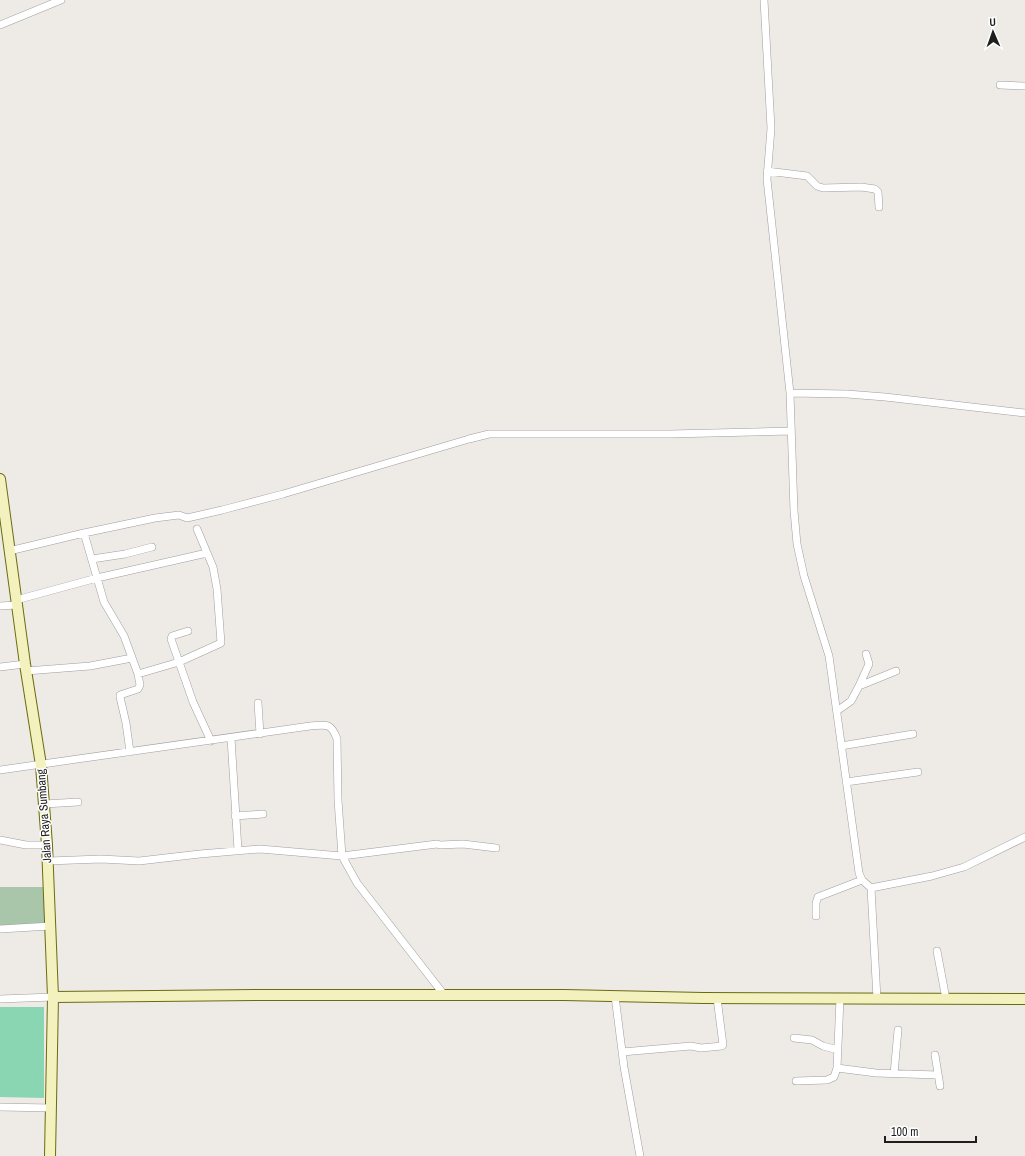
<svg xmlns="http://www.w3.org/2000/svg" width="1025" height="1156" viewBox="0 0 1025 1156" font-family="'Archivo Narrow',sans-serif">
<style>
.cemetery{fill:#a9c5aa}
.pitch{fill:#8bd6b2}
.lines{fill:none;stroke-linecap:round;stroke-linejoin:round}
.street-casing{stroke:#9f9f9f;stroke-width:8}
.secondary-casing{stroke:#6a6b10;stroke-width:12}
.street{stroke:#fff;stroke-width:7}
.secondary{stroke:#f3f1be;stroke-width:10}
.labels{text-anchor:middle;stroke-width:3;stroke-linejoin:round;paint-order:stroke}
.street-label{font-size:12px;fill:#1e1e1e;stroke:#fff}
</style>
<rect width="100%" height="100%" fill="#eeeae5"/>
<path class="cemetery" d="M 0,887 L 47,887 L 48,925 L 0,926 Z"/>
<path class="pitch" d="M 0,1007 L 44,1007 L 44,1098 L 0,1097 Z"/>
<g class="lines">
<defs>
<path id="street" d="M 764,0 L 771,128 L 767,179 L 790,393 L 794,511 L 797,544 L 804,576 L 829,656 L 859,873 L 862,880 L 871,888 L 877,999
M 0,25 L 61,0
M 1000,85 L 1025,86
M 767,171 L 807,176 L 817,186 L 823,188 L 861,187 L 875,189 L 878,192 L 879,207
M 790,393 L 847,394 L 885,397 L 1025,413
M 84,533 L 104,602 L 124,636 L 138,674 L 140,685 L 138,689 L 120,695 L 120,697 L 126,723 L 130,752
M 9,551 L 84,533 L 155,518 L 179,515 L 187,518 L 222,510 L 283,494 L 469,439 L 489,434 L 670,434 L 791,431
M 92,559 L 125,554 L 152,547
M 16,600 L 97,578 L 207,553
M 0,606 L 16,605
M 188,631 L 172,636 L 171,639 L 193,702 L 211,741
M 0,667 L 25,664
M 26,671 L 90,666 L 132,658
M 138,674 L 179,662 L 221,643 L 217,589 L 213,567 L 197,529
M 859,686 L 869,664 L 866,654
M 258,703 L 260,734
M 837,711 L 851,701 L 859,686 L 896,671
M 231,738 L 238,850
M 841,746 L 913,734
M 0,770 L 310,726 C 326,725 331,722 337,739 L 338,800 L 342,856 L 357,883 L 445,996
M 846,782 L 918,772
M 44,804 L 78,802
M 235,816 L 263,814
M 0,840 L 26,845 L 47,845
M 48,861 L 101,859 L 139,861 L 200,854 L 260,849 L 342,856 L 437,844 L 440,845 L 463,844 L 496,848
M 871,888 L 932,876 L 964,867 L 1025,837
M 816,916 L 816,903 L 818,897 L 862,880
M 0,929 L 51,926
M 937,951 L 946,999
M 615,996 L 624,1067 L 640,1156
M 0,999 L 53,997
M 794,1038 L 812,1040 L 823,1046 L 838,1050
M 622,1052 L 691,1046 L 701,1048 L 722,1046 L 723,1045 L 717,998
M 935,1055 L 940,1086
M 837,1068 L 876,1073 L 938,1075
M 894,1074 L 898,1030
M 796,1081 L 827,1080 L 834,1077 L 837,1068 L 840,999
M 0,1107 L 51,1108"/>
<path id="secondary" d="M 0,479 L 25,664 L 41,765 L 47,845 L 53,997 L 50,1156
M 53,997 L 255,995 L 564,995 L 703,998 L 1025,999"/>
</defs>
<use href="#street" class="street-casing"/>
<use href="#secondary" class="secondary-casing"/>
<use href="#street" class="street"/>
<use href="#secondary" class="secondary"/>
</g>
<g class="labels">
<g class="street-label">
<text transform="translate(44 816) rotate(-94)" y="4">Jalan Raya Sumbang</text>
</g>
</g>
<g transform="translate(993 32) rotate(358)" stroke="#ffffff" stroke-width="3" paint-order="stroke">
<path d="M0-3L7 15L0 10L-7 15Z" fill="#1e1e1e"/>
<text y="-6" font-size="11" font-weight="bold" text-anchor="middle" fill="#1e1e1e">U</text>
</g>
<path d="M885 1136v6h91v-6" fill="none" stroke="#1e1e1e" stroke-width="2"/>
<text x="891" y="1136" font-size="12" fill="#1e1e1e" stroke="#ffffff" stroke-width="3" paint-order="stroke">100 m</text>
</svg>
